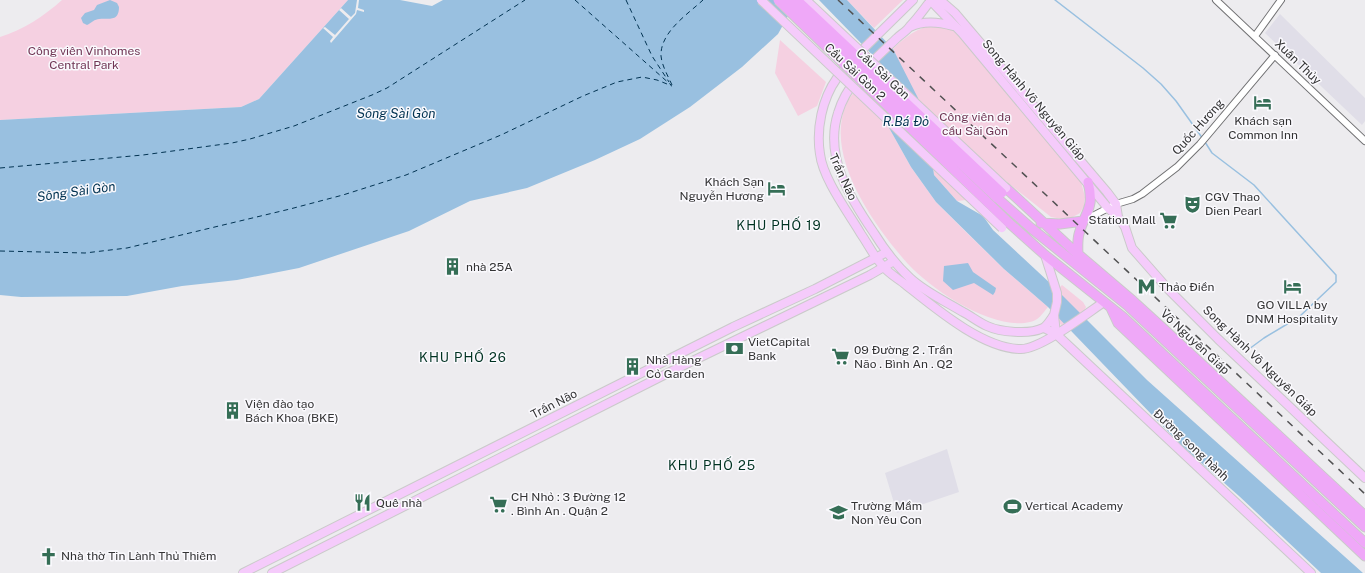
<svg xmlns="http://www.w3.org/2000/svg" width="1365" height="573" viewBox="0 0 1365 573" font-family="'Public Sans',sans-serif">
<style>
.built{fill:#e0dee8}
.green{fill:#f5d0e1}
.water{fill:#99c0e0}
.pier{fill:#edecef}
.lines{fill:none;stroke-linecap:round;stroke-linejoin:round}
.stream{stroke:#99c0e0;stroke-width:1.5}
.ferry{stroke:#023352;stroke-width:1;stroke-dasharray:5 4;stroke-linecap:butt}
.minor-casing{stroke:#717173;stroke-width:8}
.major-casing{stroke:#cacaca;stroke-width:10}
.highway-casing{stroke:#cacaca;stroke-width:11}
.minor{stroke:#fff;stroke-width:6}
.major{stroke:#f5cbfb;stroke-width:8}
.highway{stroke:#efa8f8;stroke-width:9}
.rail{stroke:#515152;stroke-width:1.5;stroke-dasharray:7 7;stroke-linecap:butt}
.major-bridge-casing{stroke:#cacaca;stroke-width:10;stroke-linecap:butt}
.highway-bridge-casing{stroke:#cacaca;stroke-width:11;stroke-linecap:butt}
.major-bridge{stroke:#f5cbfb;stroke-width:8}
.highway-bridge{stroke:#efa8f8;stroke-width:9}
.labels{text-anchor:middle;stroke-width:3;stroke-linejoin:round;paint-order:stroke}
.park-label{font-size:12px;fill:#703554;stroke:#faf9fd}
.street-label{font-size:12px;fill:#333334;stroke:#faf9fd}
.poi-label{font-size:12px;fill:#333334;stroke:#faf9fd;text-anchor:start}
.water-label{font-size:13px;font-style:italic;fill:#023352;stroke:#faf9fd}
.neighbourhood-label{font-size:13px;letter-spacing:1px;fill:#032;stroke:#faf9fd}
</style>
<rect width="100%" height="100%" fill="#edecef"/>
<path class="built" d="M 1280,14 L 1365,98 L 1365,121 L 1362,125 L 1265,33 Z
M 947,449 L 959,492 L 897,513 L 885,473 Z"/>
<path class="green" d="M 62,0 L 348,0 L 259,99 L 241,107 L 0,120 L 0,37 C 23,30 44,16 62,0 Z
M 847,0 L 903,0 L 874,28 Z
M 935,25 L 957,31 L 1079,174 L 1085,197 L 1084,206 L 1080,213 L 1071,218 L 1063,219 L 1051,217 L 993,171 L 966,200 L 957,201 L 934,175 L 930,145 L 904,72 L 893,49 C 905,37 918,27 935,25 Z
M 780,40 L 826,82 L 817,106 L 798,116 L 775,73 Z
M 880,63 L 889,72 L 890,103 L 888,126 L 911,167 L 936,202 L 965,231 L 1004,269 L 1048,307 C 1043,313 1038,321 1030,322 C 993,331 932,290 908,264 C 875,227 824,157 846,105 C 850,94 872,72 880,63 Z
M 1062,285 L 1083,302 L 1086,307 L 1083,313 L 1063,326 L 1060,324 L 1059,322 L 1059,288 Z"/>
<path class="water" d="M 110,0 L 117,3 L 119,7 C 119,22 109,18 99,19 C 95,19 91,23 87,25 L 83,23 L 81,18 L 85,13 L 94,10 L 97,5 Z
M 348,0 L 400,0 L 432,6 L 443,0 L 806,0 L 788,16 L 778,34 L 742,67 L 690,107 L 640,139 L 595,160 L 527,188 L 470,201 L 409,231 L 299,268 L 237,280 L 182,286 L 127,296 L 21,297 L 0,295 L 0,120 L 241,107 L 259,99 Z
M 819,0 L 847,0 L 893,49 L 918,98 L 930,145 L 934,175 L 957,201 L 983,216 L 993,230 L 1051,284 L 1147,380 L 1363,573 L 1321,573 L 1239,496 L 1181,445 L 1048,307 L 1004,269 L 936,202 L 911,167 L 888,126 L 890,103 L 889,72 Z
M 968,263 L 973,272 L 996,288 L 995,292 L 993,295 L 974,283 L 953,290 L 943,281 L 944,266 Z"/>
<path class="pier" d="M 357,0 L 359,0 L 358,8 L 364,10 L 364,12 L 357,10 L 356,14 L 331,43 L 330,41 L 333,37 L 323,28 L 325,27 L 335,35 L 349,19 L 339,10 L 341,8 L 351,17 L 355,13 Z"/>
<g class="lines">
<path class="stream" d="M 1055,0 L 1143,68 L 1161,84 L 1176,101 L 1203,139
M 1205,142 L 1212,153 L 1254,185 L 1336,275 L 1336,282 L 1299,317 L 1264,338 L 1245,352"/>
<path class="ferry" d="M 575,0 L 671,85
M 626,0 L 652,56 L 669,82
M 672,85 C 668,76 662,66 661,56 C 660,32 688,14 703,0
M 0,168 L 143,155 L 232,143 L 250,139 L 294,126 L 372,95 L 387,88 L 525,0
M 0,251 L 85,253 L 127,248 L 290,209 L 343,195 L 406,175 L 501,135 L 583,96 L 617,82 L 642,77 L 657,80 L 672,86"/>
<defs>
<path id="minor" d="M 1216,0 L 1365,141
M 1255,36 L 1281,0
M 1083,221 L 1116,204 L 1133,199 L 1142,194 L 1177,167 L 1200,144 L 1275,55"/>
<path id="major" d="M 913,0 L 854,58 C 848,64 842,71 837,78 C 822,99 816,129 820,154 C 823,179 848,212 861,234 C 868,244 874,257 883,266 C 889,274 899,279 906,285 C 935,308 983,349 1021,349 C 1041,349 1086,314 1104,302
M 930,0 L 962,33 L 1108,208 L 1118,217 L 1125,227 L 1132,248 L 1168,289 L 1218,339 L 1365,478
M 931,0 C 924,9 918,18 910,26 C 907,31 901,34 897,38 C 874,60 847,82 838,113 C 824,157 850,198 874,233 C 884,249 896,265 910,278 C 925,292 945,301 963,312 C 971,316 978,322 987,326 C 1000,332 1029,335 1043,328 C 1047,326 1051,319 1054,315
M 940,0 L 955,13 L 1107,192 L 1116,204 L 1118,217
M 910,27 C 924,20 939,22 953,26
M 1045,255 L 1057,293 L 1057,302 L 1054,315 L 1056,334
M 1044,328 L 1056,334 L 1311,573
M 243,573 L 733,327 L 815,289 L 887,252
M 272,573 L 676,369 L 870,275 L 894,261"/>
<path id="highway" d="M 1006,188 L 1072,249 L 1133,301 L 1166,331 L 1365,516
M 997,198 L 1031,228 L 1127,305 L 1365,527
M 1008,222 L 1045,255 L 1123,317 L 1365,543
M 1041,223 L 1060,224 L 1083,221
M 1078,257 C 1078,249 1077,242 1079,234 C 1085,211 1095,209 1088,182
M 1111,308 L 1118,323 L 1365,556"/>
</defs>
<use href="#minor" class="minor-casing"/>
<use href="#major" class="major-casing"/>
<use href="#highway" class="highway-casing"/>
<use href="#minor" class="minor"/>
<use href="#major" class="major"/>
<use href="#highway" class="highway"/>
<path class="rail" d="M 838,0 L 1365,494"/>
<defs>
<path id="major-bridge" d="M 761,0 L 1002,228
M 806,0 L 1006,188"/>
<path id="highway-bridge" d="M 778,0 L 1008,222
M 787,0 L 997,198
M 797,0 L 1002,193"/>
</defs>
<use href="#major-bridge" class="major-bridge-casing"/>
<use href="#highway-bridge" class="highway-bridge-casing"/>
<use href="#major-bridge" class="major-bridge"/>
<use href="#highway-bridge" class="highway-bridge"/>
</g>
<defs>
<symbol id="hotel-bare" viewBox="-9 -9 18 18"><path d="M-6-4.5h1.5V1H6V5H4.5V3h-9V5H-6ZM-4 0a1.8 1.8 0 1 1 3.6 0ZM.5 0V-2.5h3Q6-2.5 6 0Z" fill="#356e56" stroke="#faf9fd" stroke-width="2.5" paint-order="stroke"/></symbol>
<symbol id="theatre-bare" viewBox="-9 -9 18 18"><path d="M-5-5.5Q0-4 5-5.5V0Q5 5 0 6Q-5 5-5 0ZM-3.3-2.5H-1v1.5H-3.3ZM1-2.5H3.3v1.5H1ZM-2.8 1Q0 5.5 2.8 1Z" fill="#356e56" stroke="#faf9fd" stroke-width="2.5" paint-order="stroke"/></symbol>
<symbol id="supermarket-bare" viewBox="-9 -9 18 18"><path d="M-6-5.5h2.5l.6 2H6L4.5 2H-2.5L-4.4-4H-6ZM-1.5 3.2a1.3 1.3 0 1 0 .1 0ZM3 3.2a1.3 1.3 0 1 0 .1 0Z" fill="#356e56" stroke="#faf9fd" stroke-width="2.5" paint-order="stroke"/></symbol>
<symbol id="building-bare" viewBox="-9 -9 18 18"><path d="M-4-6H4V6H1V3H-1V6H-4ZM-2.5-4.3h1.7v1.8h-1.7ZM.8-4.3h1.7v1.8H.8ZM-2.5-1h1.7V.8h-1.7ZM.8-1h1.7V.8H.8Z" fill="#356e56" stroke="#faf9fd" stroke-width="2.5" paint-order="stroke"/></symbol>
<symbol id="metro-bare" viewBox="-9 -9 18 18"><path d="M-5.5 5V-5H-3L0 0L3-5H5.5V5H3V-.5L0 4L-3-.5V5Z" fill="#356e56" stroke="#faf9fd" stroke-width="2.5" paint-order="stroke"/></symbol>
<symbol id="bank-bare" viewBox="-9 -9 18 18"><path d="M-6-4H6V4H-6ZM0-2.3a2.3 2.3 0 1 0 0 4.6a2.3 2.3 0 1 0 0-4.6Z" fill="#356e56" stroke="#faf9fd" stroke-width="2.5" paint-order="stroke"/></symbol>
<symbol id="restaurant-bare" viewBox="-9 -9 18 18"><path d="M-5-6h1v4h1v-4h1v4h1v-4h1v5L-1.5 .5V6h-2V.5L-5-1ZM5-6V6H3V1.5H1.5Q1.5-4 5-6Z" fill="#356e56" stroke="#faf9fd" stroke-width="2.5" paint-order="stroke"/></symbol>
<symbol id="stadium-bare" viewBox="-9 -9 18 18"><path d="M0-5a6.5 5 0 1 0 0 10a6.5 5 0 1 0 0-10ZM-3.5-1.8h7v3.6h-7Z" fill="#356e56" stroke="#faf9fd" stroke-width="2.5" paint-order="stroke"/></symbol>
<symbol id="school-bare" viewBox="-9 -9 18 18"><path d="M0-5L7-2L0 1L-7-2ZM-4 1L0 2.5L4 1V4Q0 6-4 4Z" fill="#356e56" stroke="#faf9fd" stroke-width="2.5" paint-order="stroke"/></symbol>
<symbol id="church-bare" viewBox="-9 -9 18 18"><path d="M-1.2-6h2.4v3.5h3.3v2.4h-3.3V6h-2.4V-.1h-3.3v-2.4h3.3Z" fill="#356e56" stroke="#faf9fd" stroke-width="2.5" paint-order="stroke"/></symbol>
</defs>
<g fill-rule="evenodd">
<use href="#hotel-bare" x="1250" y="90" width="25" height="25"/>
<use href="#hotel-bare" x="764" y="176" width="25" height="25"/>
<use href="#theatre-bare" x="1180" y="192" width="25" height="25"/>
<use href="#supermarket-bare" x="1156" y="208" width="25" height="25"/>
<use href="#building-bare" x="440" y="254" width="25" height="25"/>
<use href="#hotel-bare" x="1280" y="274" width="25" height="25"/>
<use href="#metro-bare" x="1134" y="274" width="25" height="25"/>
<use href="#bank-bare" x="722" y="336" width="25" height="25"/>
<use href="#supermarket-bare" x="828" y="344" width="25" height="25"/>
<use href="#building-bare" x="620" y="354" width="25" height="25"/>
<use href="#building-bare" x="220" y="398" width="25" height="25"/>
<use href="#restaurant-bare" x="350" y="490" width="25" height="25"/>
<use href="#supermarket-bare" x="486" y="492" width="25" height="25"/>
<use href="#stadium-bare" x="1000" y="494" width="25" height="25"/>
<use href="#school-bare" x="826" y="500" width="25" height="25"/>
<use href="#church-bare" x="36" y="544" width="25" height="25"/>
</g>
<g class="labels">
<g class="park-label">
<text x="84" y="55">Công viên Vinhomes<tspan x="84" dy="14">Central Park</tspan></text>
<text x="975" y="121">Công viên dạ<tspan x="975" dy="14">cầu Sài Gòn</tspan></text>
</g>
<g class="street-label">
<text transform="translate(1298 62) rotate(44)" y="4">Xuân Thủy</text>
<text transform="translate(855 72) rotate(43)" y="4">Cầu Sài Gòn 2</text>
<text transform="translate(883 74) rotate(43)" y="4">Cầu Sài Gòn</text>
<text transform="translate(1034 100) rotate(50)" y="4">Song Hành Võ Nguyên Giáp</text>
<text transform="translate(1198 127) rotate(-48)" y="4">Quốc Hương</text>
<text transform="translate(843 177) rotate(65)" y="4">Trần Não</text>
<text transform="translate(1195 342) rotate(43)" y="4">Võ Nguyên Giáp</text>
<text transform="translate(1260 361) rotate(44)" y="4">Song Hành Võ Nguyên Giáp</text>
<text transform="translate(554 404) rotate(-27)" y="4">Trần Não</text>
<text transform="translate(1191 445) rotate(43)" y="4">Đường song hành</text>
</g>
<g class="poi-label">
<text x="1263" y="125" text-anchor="middle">Khách sạn<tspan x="1263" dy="14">Common Inn</tspan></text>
<text x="764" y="186" text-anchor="end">Khách Sạn<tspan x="764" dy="14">Nguyễn Hương</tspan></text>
<text x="1205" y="201">CGV Thao<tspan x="1205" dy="14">Dien Pearl</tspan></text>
<text x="1156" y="224" text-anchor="end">Station Mall</text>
<text x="466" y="271">nhà 25A</text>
<text x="1159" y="291">Thảo Điền</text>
<text x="1292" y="309" text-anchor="middle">GO VILLA by<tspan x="1292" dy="14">DNM Hospitality</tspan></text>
<text x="748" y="346">VietCapital<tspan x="748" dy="14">Bank</tspan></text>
<text x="854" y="354">09 Đường 2 . Trần<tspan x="854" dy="14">Não . Bình An . Q2</tspan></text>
<text x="646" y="364">Nhà Hàng<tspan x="646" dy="14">Cỏ Garden</tspan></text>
<text x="245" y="408">Viện đào tạo<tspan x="245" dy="14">Bách Khoa (BKE)</tspan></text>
<text x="511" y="501">CH Nhỏ : 3 Đường 12<tspan x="511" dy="14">. Bình An . Quận 2</tspan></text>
<text x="376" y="507">Quê nhà</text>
<text x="851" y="510">Trường Mầm<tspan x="851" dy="14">Non Yêu Con</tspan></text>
<text x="1025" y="510">Vertical Academy</text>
<text x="61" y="560">Nhà thờ Tin Lành Thủ Thiêm</text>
</g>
<g class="water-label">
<text x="396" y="118">Sông Sài Gòn</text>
<text x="906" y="126">R.Bá Đỏ</text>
<text transform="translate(76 191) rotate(-8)" y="5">Sông Sài Gòn</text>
</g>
<g class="neighbourhood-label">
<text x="779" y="230">KHU PHỐ 19</text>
<text x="463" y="362">KHU PHỐ 26</text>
<text x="712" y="470">KHU PHỐ 25</text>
</g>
</g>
</svg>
